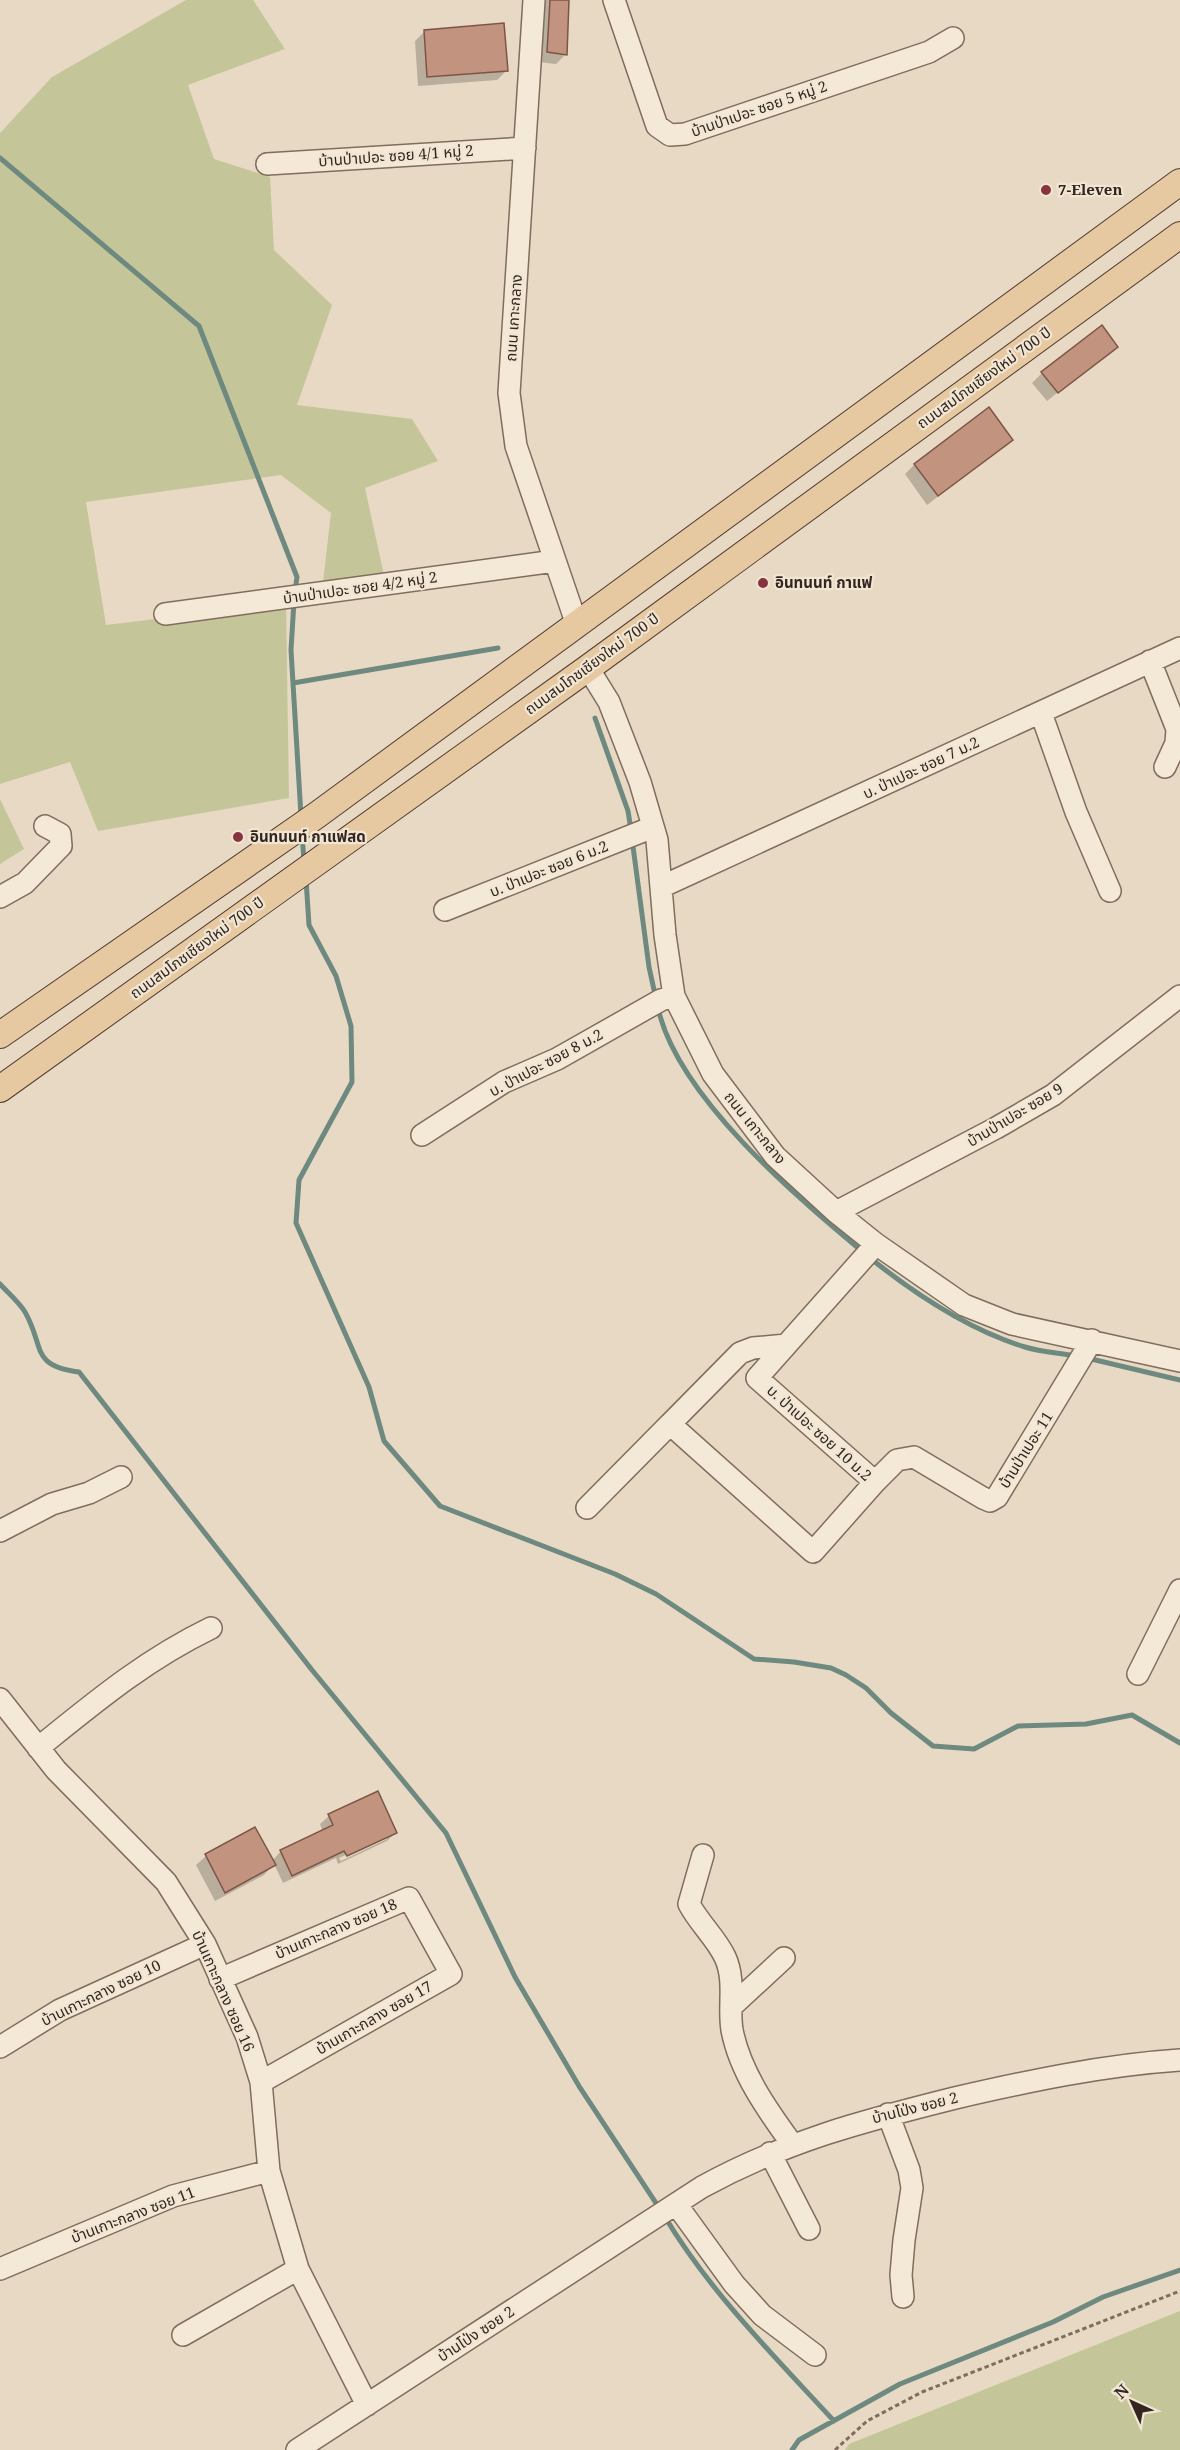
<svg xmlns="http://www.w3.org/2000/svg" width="1180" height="2450" viewBox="0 0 1180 2450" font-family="'Noto Serif','Noto Sans Thai',serif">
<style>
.green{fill:#c5c59a}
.shadow{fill:#0003;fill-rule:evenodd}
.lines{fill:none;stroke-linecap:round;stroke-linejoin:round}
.stream{stroke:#6e897f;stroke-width:5}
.building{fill:#c2937f;stroke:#7d5546;stroke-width:1.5}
.minor-casing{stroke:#816c5d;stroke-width:24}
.major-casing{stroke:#4f3b31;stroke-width:28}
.path{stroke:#816c5d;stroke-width:3;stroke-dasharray:4.5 3;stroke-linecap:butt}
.minor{stroke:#f4e8d7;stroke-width:21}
.major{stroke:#e7c9a1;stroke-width:26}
.poi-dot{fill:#88343f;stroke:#f1e5d3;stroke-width:2}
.labels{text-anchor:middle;stroke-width:4.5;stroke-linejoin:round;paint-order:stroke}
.street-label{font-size:15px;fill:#33261f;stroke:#f1e5d3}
.poi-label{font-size:15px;font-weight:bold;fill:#33261f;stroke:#f1e5d3;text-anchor:start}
</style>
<rect width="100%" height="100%" fill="#e8d9c4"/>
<path class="green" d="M 186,0 L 253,0 L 285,49 L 188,85 L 214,159 L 270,177 L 274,250 L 332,305 L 297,405 L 412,419 L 438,461 L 365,488 L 384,575 L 323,582 L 331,513 L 281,475 L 86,502 L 106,625 L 286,603 L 289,798 L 98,831 L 70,762 L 0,784 L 0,133 L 52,77 Z
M 0,799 L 24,849 L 0,864 Z
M 1180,2311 L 1180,2450 L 845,2450 L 849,2444 Z"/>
<path class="shadow" d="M 539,0 L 567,0 L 566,54 L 556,64 L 538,62 Z
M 425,31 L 507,70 L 497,80 L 418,86 L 415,41 Z
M 1116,346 L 1047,401 L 1032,383 L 1042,373 Z
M 1011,440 L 927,505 L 905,474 L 914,465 Z
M 329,1816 L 395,1833 L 387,1841 L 338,1864 L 336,1858 L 283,1883 L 274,1864 L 264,1875 L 215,1901 L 196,1865 L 206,1856 L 254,1829 L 272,1861 L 281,1851 L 323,1832 L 320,1824 ZM 387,1836 L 387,1839 L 341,1861 L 339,1858 Z"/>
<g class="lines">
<path class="stream" d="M 0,158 L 199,326 L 297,577 L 295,591
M 294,601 L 291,650 L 301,816
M 293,683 L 498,648
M 595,718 L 628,811 L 631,830
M 302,834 L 304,861
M 632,839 L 649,967 L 656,999
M 306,879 L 309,925 L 336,976 L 351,1026 L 352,1082 L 299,1180 L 296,1223 L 369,1387 L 384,1441 L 440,1506 L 615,1574 L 656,1594 L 754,1659 L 794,1662 L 831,1668 L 846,1675 L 866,1688 L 891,1713 L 933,1746 L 974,1749 L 1018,1726 L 1086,1724 L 1132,1715 L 1180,1743
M 658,1008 C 677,1095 795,1196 863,1252
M 870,1258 C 915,1294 969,1330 1025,1347 C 1041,1352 1059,1353 1075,1356
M 0,1284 C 8,1293 19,1302 25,1312 C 45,1347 30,1366 79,1372 L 312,1670 L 446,1833 L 515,1977 L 579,2086 L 660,2209
M 1087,1358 L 1180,1380
M 665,2217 C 710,2292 775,2357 834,2421
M 792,2450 L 799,2440 L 900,2384 L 1053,2322 L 1103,2297 L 1180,2270"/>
</g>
<path class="building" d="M 550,0 L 569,0 L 567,55 L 547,52 Z
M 504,23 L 508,71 L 427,77 L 424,30 Z
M 1102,325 L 1118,347 L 1058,393 L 1041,372 Z
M 989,407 L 1013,440 L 938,496 L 914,464 Z
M 378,1791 L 397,1833 L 347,1856 L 344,1851 L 292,1876 L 280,1850 L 333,1825 L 328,1814 Z
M 255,1827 L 276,1865 L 225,1893 L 205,1854 Z"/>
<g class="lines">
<defs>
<path id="minor" d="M 534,0 L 509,393 L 516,446 L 577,625
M 614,0 L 657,126 L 670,135 L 685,134 L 929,52 L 953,38
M 267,164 L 525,148
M 165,614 L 555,561
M 1150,661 L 1177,729 L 1176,743 L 1165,767
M 588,668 L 609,702 L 640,782 L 657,840 L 665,935 L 674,996 L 713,1074 L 775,1156 L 836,1212 L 876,1244 L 964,1305 L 1012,1324 L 1180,1361
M 1041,713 L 1076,812 L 1110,891
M 661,887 L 1180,648
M 0,897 L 25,883 L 61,846 L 60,834 L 45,826
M 445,910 L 653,827
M 422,1135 L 504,1082 L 557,1059 L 661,1000 L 674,996
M 836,1212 L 996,1128 L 1053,1095 L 1180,996
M 670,1424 L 740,1353 L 753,1348 L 786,1345
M 875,1482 L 897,1460 L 914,1457 L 983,1498 L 990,1501 L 997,1497 L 1092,1340
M 587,1508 L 670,1424 L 813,1552 L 875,1482 L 757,1378 L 876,1244
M 0,1531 L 52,1504 L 89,1493 L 121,1477
M 1138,1674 L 1180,1590
M 0,1699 L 56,1770 L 166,1882 L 205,1944 L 247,2037 L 261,2082 L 269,2171 L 298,2269 L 367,2405
M 38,1748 C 95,1702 145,1660 211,1628
M 703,1855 L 689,1904 C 699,1923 716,1938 725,1957 C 736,1981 728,2006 732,2030 C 740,2072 768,2111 792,2144
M 220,1979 L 409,1898 L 451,1974 L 261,2082
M 731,2007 L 784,1958
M 0,2047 L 60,2010 L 205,1944
M 888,2114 L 909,2170 L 912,2188 L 904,2240 L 901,2275 L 903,2297
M 770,2153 L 809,2229
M 676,2204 L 734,2284 L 762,2315 L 815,2355
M 0,2269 L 173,2196 L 269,2171
M 183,2335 L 298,2269
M 297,2450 L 702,2187 C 786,2141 863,2121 955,2098 C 1029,2081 1104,2065 1180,2060"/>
<path id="major" d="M 0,1035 L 317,815 L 1180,182
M 0,1089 L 588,668 L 1180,235"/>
</defs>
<use href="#minor" class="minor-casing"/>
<use href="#major" class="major-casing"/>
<path class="path" d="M 835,2450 L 867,2421 L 922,2392 L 1180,2291"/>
<use href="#minor" class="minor"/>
<use href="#major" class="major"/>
</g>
<g class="poi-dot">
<circle cx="1046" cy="190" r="6"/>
<circle cx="763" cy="583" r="6"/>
<circle cx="238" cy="837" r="6"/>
</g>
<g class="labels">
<g class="street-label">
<text transform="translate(759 109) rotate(-19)" y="5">บ้านป่าเปอะ ซอย 5 หมู่ 2</text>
<text transform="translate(396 156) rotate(-4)" y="5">บ้านป่าเปอะ ซอย 4/1 หมู่ 2</text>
<text transform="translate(514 318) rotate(-86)" y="5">ถนน เกาะกลาง</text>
<text transform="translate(984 378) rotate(-36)" y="5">ถนนสมโภชเชียงใหม่ 700 ปี</text>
<text transform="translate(360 588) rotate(-8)" y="5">บ้านป่าเปอะ ซอย 4/2 หมู่ 2</text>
<text transform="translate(592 664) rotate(-36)" y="5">ถนนสมโภชเชียงใหม่ 700 ปี</text>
<text transform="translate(921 768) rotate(-25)" y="5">บ. ป่าเปอะ ซอย 7 ม.2</text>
<text transform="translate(549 869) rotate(-22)" y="5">บ. ป่าเปอะ ซอย 6 ม.2</text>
<text transform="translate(197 948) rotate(-36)" y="5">ถนนสมโภชเชียงใหม่ 700 ปี</text>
<text transform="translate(546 1063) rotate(-28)" y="5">บ. ป่าเปอะ ซอย 8 ม.2</text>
<text transform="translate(1015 1115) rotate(-31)" y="5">บ้านป่าเปอะ ซอย 9</text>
<text transform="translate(755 1128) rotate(51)" y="5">ถนน เกาะกลาง</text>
<text transform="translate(819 1433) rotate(42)" y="5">บ. ป่าเปอะ ซอย 10 ม.2</text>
<text transform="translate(1026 1450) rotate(-58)" y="5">บ้านป่าเปอะ 11</text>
<text transform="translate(336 1929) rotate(-23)" y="5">บ้านเกาะกลาง ซอย 18</text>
<text transform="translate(223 1991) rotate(66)" y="5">บ้านเกาะกลาง ซอย 16</text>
<text transform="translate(101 1993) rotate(-26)" y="5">บ้านเกาะกลาง ซอย 10</text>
<text transform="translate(374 2018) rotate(-30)" y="5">บ้านเกาะกลาง ซอย 17</text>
<text transform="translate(915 2108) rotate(-14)" y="5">บ้านโป่ง ซอย 2</text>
<text transform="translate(133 2215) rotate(-21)" y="5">บ้านเกาะกลาง ซอย 11</text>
<text transform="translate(476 2334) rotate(-33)" y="5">บ้านโป่ง ซอย 2</text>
</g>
<g class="poi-label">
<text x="1058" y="195">7-Eleven</text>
<text x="775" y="588">อินทนนท์ กาแฟ</text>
<text x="250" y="842">อินทนนท์ กาแฟสด</text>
</g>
</g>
<g transform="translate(1132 2402) rotate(315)" stroke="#f1e5d3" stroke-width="4.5" paint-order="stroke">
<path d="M0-4.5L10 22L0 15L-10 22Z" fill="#33261f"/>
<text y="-9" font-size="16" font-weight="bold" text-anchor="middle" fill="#33261f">N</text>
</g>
</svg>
